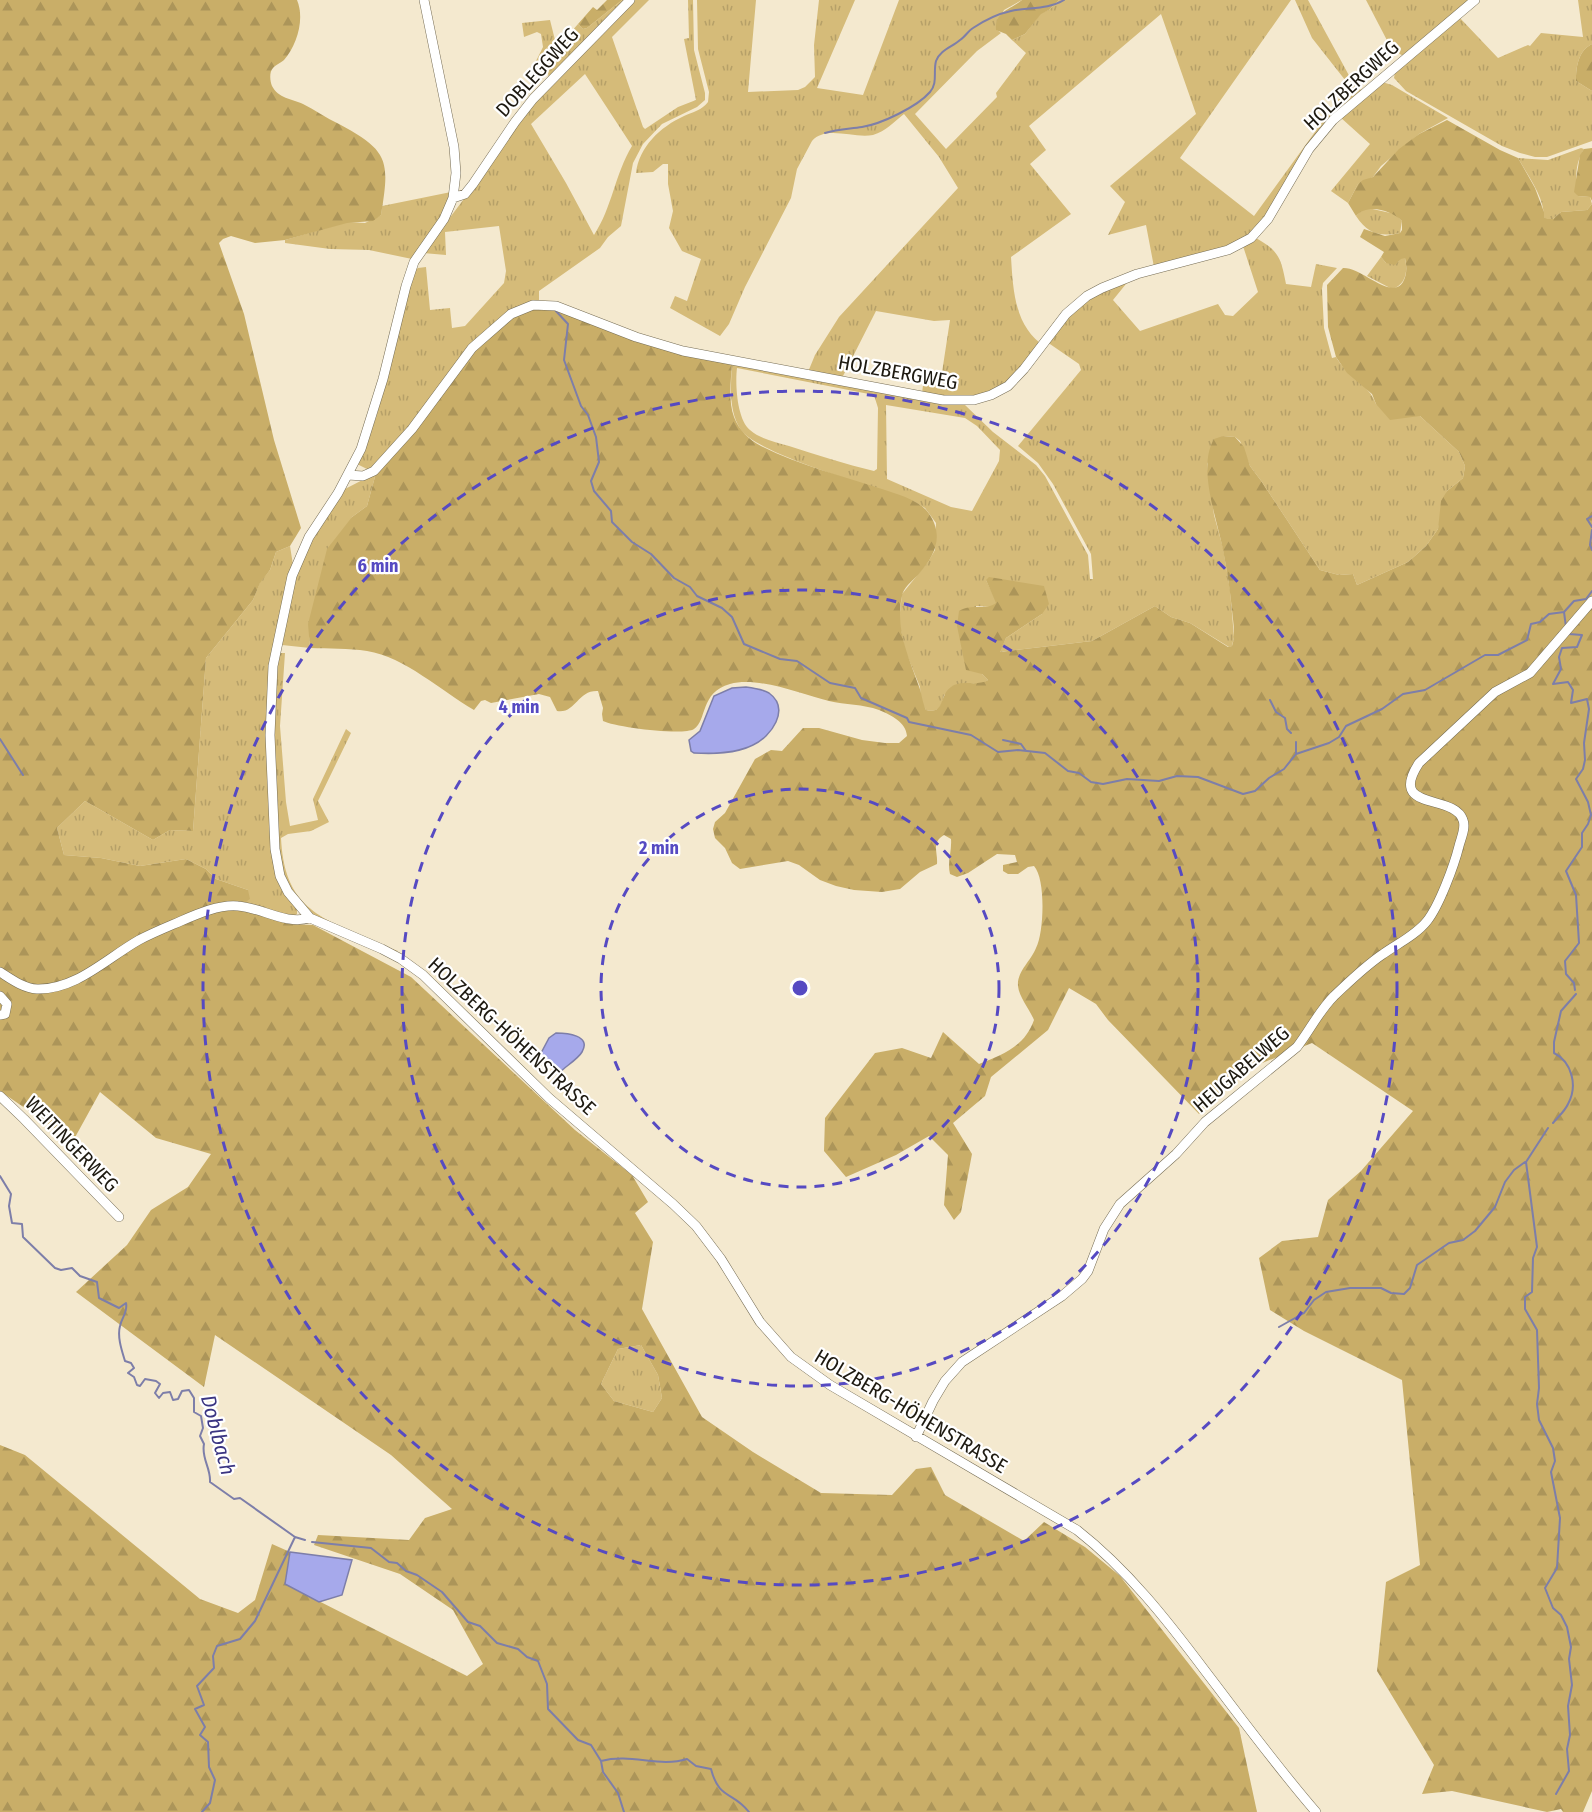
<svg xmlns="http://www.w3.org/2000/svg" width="1592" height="1812" viewBox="0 0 1592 1812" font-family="'Fira Sans Condensed',sans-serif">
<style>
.grass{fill:url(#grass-tufts);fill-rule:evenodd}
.forest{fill:url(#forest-firs);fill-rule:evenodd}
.water{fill:#a6a9eb;stroke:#7d7ea9;stroke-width:1.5}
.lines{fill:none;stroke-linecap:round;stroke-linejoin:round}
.stream{stroke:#7d7ea9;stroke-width:2}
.minor-casing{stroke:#766d55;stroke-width:10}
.minor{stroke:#fff;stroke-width:9}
.ring{fill:none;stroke:#564ac2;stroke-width:3;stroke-dasharray:10 8}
.labels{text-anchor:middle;stroke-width:4.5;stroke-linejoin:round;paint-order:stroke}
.street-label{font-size:20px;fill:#1d1910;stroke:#fff}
.water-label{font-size:21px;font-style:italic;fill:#3b3582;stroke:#fff}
.centre{fill:#564ac2;stroke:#fff;stroke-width:3}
.ring-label{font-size:18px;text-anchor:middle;font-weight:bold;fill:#564ac2;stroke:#fff;stroke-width:4.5;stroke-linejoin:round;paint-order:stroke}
</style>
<defs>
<pattern id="grass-tufts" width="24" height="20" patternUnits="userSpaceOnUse" patternTransform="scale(1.5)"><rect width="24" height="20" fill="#d5bb79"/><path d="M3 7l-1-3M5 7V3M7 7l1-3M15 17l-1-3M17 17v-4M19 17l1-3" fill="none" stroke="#b6a068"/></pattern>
<pattern id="forest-firs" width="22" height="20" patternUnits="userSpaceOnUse" patternTransform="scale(1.5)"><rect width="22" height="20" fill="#c9ae68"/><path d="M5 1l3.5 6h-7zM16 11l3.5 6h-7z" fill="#ac9559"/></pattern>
</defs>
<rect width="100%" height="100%" fill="#f4e9cf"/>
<path class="grass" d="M 622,0 L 627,0 L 549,80 L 548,73 L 540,71 L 536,61 L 543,47 L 541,34 L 537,32 L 524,37 L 522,23 L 550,20 L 557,48 L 578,24 L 583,29 L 587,28 Z
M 633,0 L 649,0 L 612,37 L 643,127 L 645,129 L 678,107 L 696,100 L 684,39 L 689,38 L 688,0 L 693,0 L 694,50 L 705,93 L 705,100 L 697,107 L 662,124 L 643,144 L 633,163 L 621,226 L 608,237 L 600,248 L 539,291 L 539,300 L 525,304 L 369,470 L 357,464 L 376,418 L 414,271 L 418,268 L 426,267 L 430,310 L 450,308 L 452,328 L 465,326 L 504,283 L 506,271 L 499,226 L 445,232 L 446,255 L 423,253 L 470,191 L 516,123 ZM 585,74 L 632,146 C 615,174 612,208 594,235 L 566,183 L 531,124 Z
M 697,0 L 756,0 L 748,92 L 798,90 L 805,87 L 815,77 L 814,45 L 819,0 L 855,0 L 817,88 L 863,95 L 899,0 L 1022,0 L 1004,10 L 996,29 L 1001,33 L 977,51 L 915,114 L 946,149 L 997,97 L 996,93 L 1026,53 L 1012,40 L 1025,34 L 1041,13 L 1049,10 L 1059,0 L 1291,0 L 1180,158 L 1254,216 L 1349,85 L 1312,38 L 1295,0 L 1308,0 L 1352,81 L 1362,91 L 1331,118 L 1256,230 L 1228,247 L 1154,267 L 1146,225 L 1108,235 L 1125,202 L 1110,186 L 1196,114 L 1161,14 L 1029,126 L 1046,150 L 1030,164 L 1071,214 L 1011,257 C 1013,288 1014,322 1040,343 C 1022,367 1003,396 969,399 C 954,400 937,395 922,393 L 924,378 L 941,379 L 950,320 L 934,321 L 876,311 L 842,378 L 808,372 L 815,355 L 839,317 L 958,188 L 939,157 L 904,114 C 894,122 886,131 873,135 C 854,139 826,125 812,141 L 797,169 L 791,198 L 745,287 L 729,324 L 720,336 L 670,308 L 675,296 L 687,301 L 701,259 L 682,251 L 669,228 L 673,211 L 668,184 L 668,164 L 663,164 L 653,172 L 636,173 C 639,147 660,127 684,116 C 693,112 702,110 708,102 L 709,92 L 698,49 Z
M 1366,0 L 1470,0 L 1403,56 L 1391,48 Z
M 1578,0 L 1592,0 L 1592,44 C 1578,51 1576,67 1576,81 L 1592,91 L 1592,141 L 1547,157 L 1535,157 L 1520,153 L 1502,146 L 1406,91 L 1394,78 L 1395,72 L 1459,17 L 1498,58 L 1528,45 L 1530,46 L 1541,33 L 1583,37 Z
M 1382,82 L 1392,85 L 1448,118 L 1419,134 L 1381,166 L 1373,177 L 1358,184 L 1348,203 L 1331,191 L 1370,144 L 1340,117 Z
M 1581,148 L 1584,149 C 1575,163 1575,180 1578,196 L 1590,197 L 1592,204 L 1587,210 L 1561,212 L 1553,219 L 1547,220 L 1544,217 C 1544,196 1528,176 1518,158 L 1548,160 Z
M 451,192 L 445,210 L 412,259 L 369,250 L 330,249 L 285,243 L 285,240 L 347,222 L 365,223 L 381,215 L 382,206 Z
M 1368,208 L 1395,214 L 1402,221 L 1400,233 C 1379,237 1368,234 1356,216 L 1361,210 Z
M 1256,238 C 1279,251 1281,258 1286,284 L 1311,287 L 1316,264 L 1337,268 L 1323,283 L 1322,289 L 1324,328 L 1332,358 L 1336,357 C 1347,376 1369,384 1376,404 L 1407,416 L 1420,416 L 1459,452 L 1465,466 L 1463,478 L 1447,491 L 1438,529 L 1426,546 L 1408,562 L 1357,585 L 1353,574 L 1339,575 L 1320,570 L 1262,482 L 1250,466 L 1240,441 L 1235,437 L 1223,436 L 1207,464 L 1214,515 L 1223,548 L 1230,590 L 1234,637 L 1232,646 L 1229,647 L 1190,623 L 1171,617 L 1155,606 L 1092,641 L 999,652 L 1006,638 L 1042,614 L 986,580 L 997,603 L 992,607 L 976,606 L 982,674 L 988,680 L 982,684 L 968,683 L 944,695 C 942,706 939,713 926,710 L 921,701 L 920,687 L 905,650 L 899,621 L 902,594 L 928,562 L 935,550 L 936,523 L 925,508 L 915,502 C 880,488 759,455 741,430 C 728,411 731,385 732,363 L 965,405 L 993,432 L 1036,465 L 1045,476 L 1088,555 L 1090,579 L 1093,579 L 1091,554 L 1053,484 L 1038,463 L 1018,446 L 1081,370 L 1079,364 L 1047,342 L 1059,326 L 1089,298 L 1130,279 L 1113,300 L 1140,331 L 1218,304 L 1225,315 L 1233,316 L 1258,292 L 1243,246 ZM 737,368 L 874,395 L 878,408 L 877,469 L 874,471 C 845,464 817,455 789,446 C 776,442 760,439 750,430 C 737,420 735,384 737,368 ZM 886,405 L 965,418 L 977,426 L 1000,450 L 999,461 L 972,511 L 951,507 L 887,479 Z
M 1381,257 L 1386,263 L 1398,262 L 1401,258 L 1405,258 C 1408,271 1406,285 1392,289 L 1367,276 Z
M 376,473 L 367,506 L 352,517 L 309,635 L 310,648 L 282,645 L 295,577 L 316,533 L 345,489 Z
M 290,546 L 293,565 L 274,645 L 273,849 L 297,909 L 297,914 L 292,917 L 243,904 L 248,890 L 216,879 L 206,869 L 186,859 L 140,866 L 101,858 L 64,855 L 57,828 L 85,801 L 153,840 L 170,830 L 193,831 L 206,658 L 253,600 L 260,582 L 270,570 L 276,552 Z
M 278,653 L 285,653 L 280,726 L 286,802 L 290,826 L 318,820 L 313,799 L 346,729 L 351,733 L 318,801 L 329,822 L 311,831 L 288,834 L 281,838 C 284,898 309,914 360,935 C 373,940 385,947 398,951 L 392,951 C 367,940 320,925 303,906 C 290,893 285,877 280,860 L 273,719 Z
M 641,1345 L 658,1375 L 662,1398 L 653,1412 L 614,1401 L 601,1384 L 618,1349 Z"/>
<path class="forest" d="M 0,0 L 297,0 C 305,19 297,45 284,60 C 281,63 275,65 273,68 C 269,72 270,81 272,86 C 278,98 292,99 303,104 C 315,110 326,118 339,124 C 389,151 390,160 381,215 L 373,221 L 347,223 L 285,240 L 255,243 L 231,236 L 223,239 L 219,243 L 244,314 L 274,440 L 301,528 L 290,546 L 276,552 L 270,570 L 260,583 L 253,600 L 206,658 L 193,831 L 170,830 L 153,840 L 85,801 L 57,828 L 64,855 L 101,858 L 140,866 L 186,859 L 206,869 L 216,879 L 248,890 L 250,899 L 243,904 L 247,911 L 288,924 L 313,925 L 411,977 L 575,1130 L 632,1175 L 648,1202 L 635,1213 L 653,1242 L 642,1309 L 702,1417 L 753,1452 L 821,1493 L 892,1495 L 916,1469 L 931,1467 L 945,1495 L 1024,1541 L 1044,1522 L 1085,1547 L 1120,1576 L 1239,1728 L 1257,1812 L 0,1812 L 0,1445 L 25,1455 L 200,1599 L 238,1613 L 255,1600 L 272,1544 L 290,1552 L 285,1584 L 467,1676 L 483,1664 L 453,1610 L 400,1574 L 314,1545 L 318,1535 L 409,1540 L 425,1518 L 452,1509 L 391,1455 L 215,1335 L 204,1387 L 76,1292 L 127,1245 L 151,1210 L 188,1187 L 211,1154 L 156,1138 L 100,1092 L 73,1141 L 0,1091 ZM 641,1345 L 658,1375 L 662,1398 L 653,1412 L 614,1401 L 601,1384 L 618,1349 Z
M 607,0 L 622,0 L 587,28 L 583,29 L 578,24 L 593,7 L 597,10 Z
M 1022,0 L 1059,0 L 1049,10 L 1041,14 L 1025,34 L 1012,40 L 1006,34 L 996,30 C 995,11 1010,10 1022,0 Z
M 1592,44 L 1592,91 L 1576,81 C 1576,67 1578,51 1592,44 Z
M 1447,120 L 1500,150 L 1518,158 L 1535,188 L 1544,212 L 1544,217 L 1547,219 L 1553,219 L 1561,212 L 1587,210 L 1592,204 L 1592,1791 L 1583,1812 L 1563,1812 L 1561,1809 L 1547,1812 L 1452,1791 L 1422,1794 L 1434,1765 L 1377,1671 L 1386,1582 L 1420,1565 L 1402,1380 L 1304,1331 L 1270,1310 L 1259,1258 L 1282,1241 L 1318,1237 L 1328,1200 L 1361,1171 L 1413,1111 L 1312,1043 L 1245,1070 L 1199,1114 L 1108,1020 L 1096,1004 L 1069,988 L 1048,1030 L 991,1077 L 985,1096 L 953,1123 L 972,1154 L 961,1212 L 954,1220 L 944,1205 L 948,1155 L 929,1136 L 896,1155 L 846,1177 L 824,1151 L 825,1118 L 875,1053 L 902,1048 L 931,1058 L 943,1032 L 979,1064 C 1003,1055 1025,1046 1034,1020 C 1030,1010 1019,997 1018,986 C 1017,971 1031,961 1036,948 C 1044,933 1046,879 1034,866 L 1028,867 L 1018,874 L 1008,874 L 1003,871 L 1003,865 L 1017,862 L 1015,855 L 997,854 L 968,873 L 957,877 L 950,874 C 947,862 952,852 951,839 L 944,835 C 931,843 938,852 937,864 L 920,872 L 900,889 L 882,892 L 854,890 L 836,886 L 820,880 L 799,865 L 788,861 L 740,869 L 732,863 L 725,848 L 715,838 L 713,829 L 715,822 L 725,813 L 755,759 L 771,750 L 782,751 L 803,728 L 819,728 L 862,740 L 885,743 L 899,743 L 907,736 C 906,722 891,715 879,710 C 863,704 845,705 829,701 C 801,694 758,676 730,684 C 700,692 707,721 694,729 C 683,736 615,727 603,721 L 602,714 L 603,708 L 598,691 C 577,690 576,714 557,711 L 550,697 L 539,694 L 491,703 L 485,700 L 481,701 L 474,710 C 441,691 405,657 367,651 C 348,648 329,649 310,648 L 308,624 L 327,549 L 352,517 L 367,506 L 376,473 L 467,358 L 520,312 L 546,307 L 732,363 C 731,380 728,401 734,417 C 739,430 749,440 761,446 C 799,465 842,476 882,489 C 896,494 917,499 927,511 C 945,534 936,555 918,575 C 912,581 903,588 902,596 C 895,629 908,655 918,684 C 922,693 922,702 926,710 C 945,715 939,695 951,687 C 962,679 977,687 988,680 L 982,674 L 966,670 L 957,626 L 959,611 C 971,603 986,611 996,603 L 986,580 L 989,577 L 1044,586 L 1049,604 L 1042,614 L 1006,638 L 1000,652 L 1092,641 L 1155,606 L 1171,617 L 1190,623 L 1228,647 L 1232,646 C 1236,634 1233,622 1232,610 C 1230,590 1227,570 1223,550 C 1217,518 1197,468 1214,439 L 1223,436 L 1235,437 L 1244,447 L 1250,466 L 1262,482 L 1320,570 L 1339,575 L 1353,574 L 1357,585 L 1408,562 L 1426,546 L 1438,529 L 1441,501 L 1447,491 L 1463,478 L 1465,466 L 1459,452 L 1420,416 L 1390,420 L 1376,404 L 1372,394 L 1347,373 L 1336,357 L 1328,327 L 1327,285 L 1343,268 C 1362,267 1391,301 1403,282 C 1407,275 1407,266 1405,258 L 1401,259 L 1395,265 L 1386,263 L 1381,257 L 1384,252 L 1360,237 L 1364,229 L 1385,236 L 1400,233 L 1402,230 L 1402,221 C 1391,210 1367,203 1356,216 L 1348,203 L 1358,184 L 1363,180 L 1373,177 L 1399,149 L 1419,134 Z
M 1592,148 L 1592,201 L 1590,197 L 1578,196 L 1574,192 L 1580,155 L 1584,149 Z"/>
<path class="water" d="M 746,687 C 754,688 762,689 769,693 C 791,709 771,737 753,745 C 735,754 713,754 694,753 L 691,751 L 689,740 L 700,731 L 714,696 L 732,688 Z
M 556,1033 C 566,1033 592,1035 582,1052 C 578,1059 566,1066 560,1072 L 540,1055 L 549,1038 Z
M 290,1552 L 352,1560 L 342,1595 L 319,1602 L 285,1584 Z"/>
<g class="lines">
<path class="stream" d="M 825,133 C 838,129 849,129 862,127 C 881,124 917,107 930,92 C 938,83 933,72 936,61 C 940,50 952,47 960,40 C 965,37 968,31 973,28 C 985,20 997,14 1011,11 C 1028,7 1048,10 1064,0
M 555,310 L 568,324 L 564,360 L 581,406 L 588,415 L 596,437 L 599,462 L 591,481 L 594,491 L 611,511 L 612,522 L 632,542 L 651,554 L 674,578 L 690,587 L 697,596 L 722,608 L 732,617 L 744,644 L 780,659 L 797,661 L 830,683 L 855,688 L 861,698 L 907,718 L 909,722 L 971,735 L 998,752 L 1018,750 L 1045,753 L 1068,771 L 1079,773 L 1091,782 L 1103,784 L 1127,779 L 1159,781 L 1177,776 L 1198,777 L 1243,794 L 1255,791 L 1269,778 L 1284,769 L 1296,754 L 1329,743 L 1339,737 L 1346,726 L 1382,709 L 1403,694 L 1425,690 L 1485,655 L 1498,655 L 1527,640 L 1531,624 L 1540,622 L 1549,614 L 1564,612
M 1592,516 L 1587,519 L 1592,527
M 1592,530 L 1590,545 L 1592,550
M 1566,627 L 1564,612 L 1574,601 L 1586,599 L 1592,591
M 1568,632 L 1569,634 L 1582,635 L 1577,647 L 1562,648 L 1559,657 L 1561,669 L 1553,684 L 1568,682 L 1573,690 L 1571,703 L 1587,699 L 1589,709 L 1584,743 L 1585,760 L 1583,769 L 1576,779 L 1588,802 L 1591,815 L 1588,824 L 1582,833 L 1582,847 L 1566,871 L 1576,895 L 1579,943 L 1565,961 L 1566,974 L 1574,983 L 1575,990
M 1270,700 L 1276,712 L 1285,718 L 1287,729 L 1291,733
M 0,739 L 23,775
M 1003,740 L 1021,744 L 1026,751
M 1296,754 L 1296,742
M 1553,1123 C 1558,1117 1565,1111 1568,1104 C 1578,1086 1572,1062 1554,1053 L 1554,1042 L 1561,1011 L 1576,994
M 1548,1128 L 1526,1162 L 1537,1247 L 1533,1258 L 1532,1292 L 1525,1297 L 1525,1309 L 1537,1330 L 1539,1388 L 1537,1404 L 1539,1420 L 1553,1448 L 1555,1461 L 1551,1472 L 1560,1518 L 1557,1568 L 1545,1588 L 1553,1608 L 1561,1615 L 1567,1627 L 1571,1647 L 1569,1659 L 1572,1685 L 1568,1706 L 1570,1735 L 1567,1749 L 1569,1771 L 1556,1794
M 0,1176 L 11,1194 L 9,1206 L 12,1223 L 22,1224 L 23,1237 L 55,1268 L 61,1270 L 72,1268 L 80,1276 L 97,1282 L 99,1298 L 119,1308 L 126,1303 C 128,1312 122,1317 120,1326 C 117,1337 122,1351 125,1361 L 131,1363 L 134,1368 L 128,1373 L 134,1377 L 137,1385 L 140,1386 L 145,1379 L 156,1381 L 160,1384 L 155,1393 L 159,1398 L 163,1393 L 170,1392 L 173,1400 L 178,1399 L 182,1391 L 189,1390 L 194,1398 L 194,1412 L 201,1416 L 203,1428 L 200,1436 L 204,1444 C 201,1458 211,1468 210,1482 L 234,1499 L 240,1498 L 295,1537 L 305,1540
M 1279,1327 L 1304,1313 L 1314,1300 L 1326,1292 L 1350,1288 L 1381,1288 L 1391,1293 L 1404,1294 L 1410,1288 L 1417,1265 L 1449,1243 L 1463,1240 L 1475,1231 L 1495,1207 L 1505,1182 L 1514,1170 L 1525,1162
M 312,1542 L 371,1548 L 389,1562 L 397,1563 L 406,1571 L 417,1575 L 442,1592 L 468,1622 L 480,1626 L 497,1643 L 518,1649 L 527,1657 L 538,1661 L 547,1684 L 548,1709 L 578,1740 L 591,1745 L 601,1761 C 632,1753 659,1768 687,1759 L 696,1766 L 711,1769 C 719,1800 733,1791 749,1812
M 601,1761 L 603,1772 L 618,1793 L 624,1812
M 202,1812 L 210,1803 L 215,1780 L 209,1767 L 208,1742 L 200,1735 L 205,1727 L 195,1709 L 204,1705 L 197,1686 L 214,1668 L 213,1656 L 217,1646 L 240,1639 L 255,1621 L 295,1537"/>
<defs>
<path id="minor" d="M 424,0 L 454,147 L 456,173 L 453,198 L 444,219 L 414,262 L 406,286 L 383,379 L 361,449 L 338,493 L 309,537 L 292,576 L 273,666 L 270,735 L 275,849 L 280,876 L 288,892 L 310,918 L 382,949 L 401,959 L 423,975 L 549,1098 L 673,1204 L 696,1226 L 721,1259 L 760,1322 L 791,1357 L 830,1385 L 1077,1530 C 1128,1570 1167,1620 1206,1672 C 1242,1719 1277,1767 1316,1812
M 453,198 L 465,194 L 473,184 L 515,122 L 533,99 L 630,0
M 348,475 L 363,476 L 374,471 L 412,429 L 472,348 L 511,314 L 533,305 L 556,306 L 636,337 L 683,351 L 943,400 L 974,400 L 991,395 L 1008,386 L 1024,369 L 1066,314 L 1087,296 L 1102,288 L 1137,274 L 1228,250 L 1251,238 L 1268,219 L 1309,149 L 1333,120 L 1475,0
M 0,972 C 11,979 23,988 37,989 C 76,990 107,958 139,940 C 152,933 167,927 181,921 C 197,914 220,904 238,906 C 263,908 285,925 310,918
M 0,996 L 7,1004 L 5,1014 L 0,1015
M 0,1096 L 24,1119 L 119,1217
M 916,1437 L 933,1401 L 945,1381 L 962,1362 L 1062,1296 L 1082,1279 L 1088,1271 L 1104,1229 L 1120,1204 L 1176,1154 L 1205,1122 L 1297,1047 C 1310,1030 1319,1011 1334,996 C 1350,981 1365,966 1383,954 C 1397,944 1416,935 1427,921 C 1439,906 1454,866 1459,846 C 1461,838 1466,828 1463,820 C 1454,793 1387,812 1419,763 L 1495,692 L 1530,673 L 1592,601"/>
</defs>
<use href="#minor" class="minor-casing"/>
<use href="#minor" class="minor"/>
</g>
<g class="ring">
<circle cx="800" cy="988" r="199"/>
<circle cx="800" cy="988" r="398"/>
<circle cx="800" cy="988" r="597"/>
</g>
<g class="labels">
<g class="street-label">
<text transform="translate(537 72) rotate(-48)" y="7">DOBLEGGWEG</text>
<text transform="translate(1351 85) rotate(-43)" y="7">HOLZBERGWEG</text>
<text transform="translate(898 372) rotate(10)" y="7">HOLZBERGWEG</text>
<text transform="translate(512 1036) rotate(43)" y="7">HOLZBERG-HÖHENSTRASSE</text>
<text transform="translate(1241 1069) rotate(-41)" y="7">HEUGABELWEG</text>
<text transform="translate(72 1144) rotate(46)" y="7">WEITINGERWEG</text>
<text transform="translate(911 1411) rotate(31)" y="7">HOLZBERG-HÖHENSTRASSE</text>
</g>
<g class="water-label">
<text transform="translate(218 1435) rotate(75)" y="7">Doblbach</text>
</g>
</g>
<circle cx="800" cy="988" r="9" class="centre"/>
<g class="ring-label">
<text x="378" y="572">6 min</text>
<text x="519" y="713">4 min</text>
<text x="659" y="854">2 min</text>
</g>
</svg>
